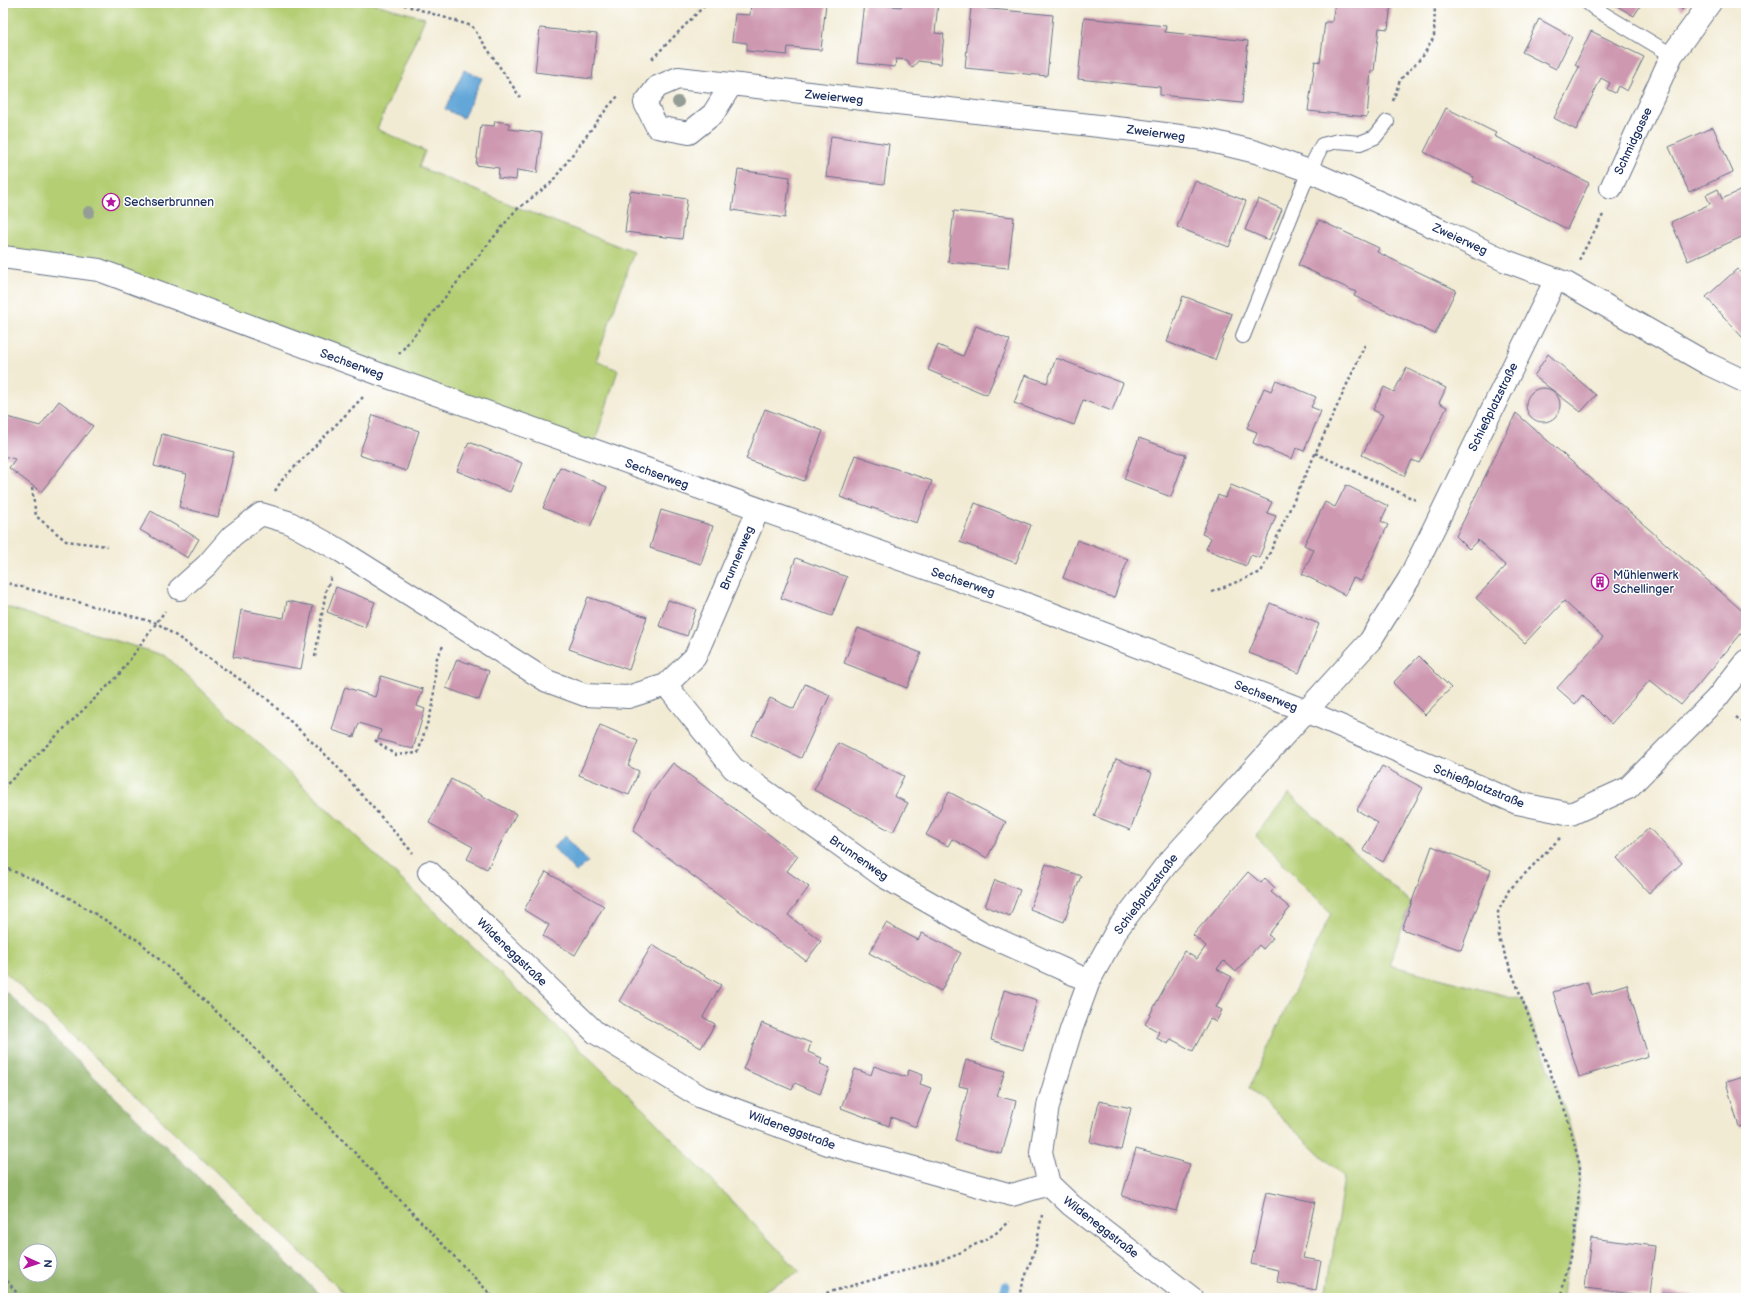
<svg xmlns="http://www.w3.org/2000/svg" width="1749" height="1301" viewBox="0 0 1749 1301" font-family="'Balsamiq Sans',sans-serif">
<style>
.green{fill:#b4ce73;stroke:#687e68}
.forest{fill:#8fb165;stroke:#557062;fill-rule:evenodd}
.water{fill:#64a7d9;stroke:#406b9c}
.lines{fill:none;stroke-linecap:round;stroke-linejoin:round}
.stream{stroke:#64a7d9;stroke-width:9}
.building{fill:#cd98b0}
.service-casing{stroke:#667187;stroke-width:16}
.minor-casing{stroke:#667187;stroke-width:24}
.path{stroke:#667187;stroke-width:2.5;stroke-dasharray:3 3;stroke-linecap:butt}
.service{stroke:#fff;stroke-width:14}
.minor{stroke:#fff;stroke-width:22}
.tree{fill:#959e96}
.labels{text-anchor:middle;stroke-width:3;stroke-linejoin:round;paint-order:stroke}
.street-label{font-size:12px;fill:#1b2f5e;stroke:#fff}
.poi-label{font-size:12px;fill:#1b2f5e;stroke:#fff;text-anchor:start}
</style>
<rect width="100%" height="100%" fill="#fff"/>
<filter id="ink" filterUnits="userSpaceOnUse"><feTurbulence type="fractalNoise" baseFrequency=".025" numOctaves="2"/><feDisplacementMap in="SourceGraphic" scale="8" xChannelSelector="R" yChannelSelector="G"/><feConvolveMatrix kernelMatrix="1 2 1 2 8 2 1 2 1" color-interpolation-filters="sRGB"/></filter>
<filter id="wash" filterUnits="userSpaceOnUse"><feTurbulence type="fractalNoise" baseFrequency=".012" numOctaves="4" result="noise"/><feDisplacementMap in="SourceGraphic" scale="16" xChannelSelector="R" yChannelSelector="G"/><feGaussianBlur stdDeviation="0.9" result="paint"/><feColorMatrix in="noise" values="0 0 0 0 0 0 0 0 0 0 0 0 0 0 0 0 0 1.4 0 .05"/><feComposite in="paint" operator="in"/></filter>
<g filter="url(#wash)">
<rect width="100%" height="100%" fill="#f2ebd4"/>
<path class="green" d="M 3,3 L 372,3 L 425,18 L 377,129 L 425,151 L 419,167 L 519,208 L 634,252 L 596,361 L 618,370 L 592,451 L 99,270 L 3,257 Z
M 3,606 L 166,656 L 642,1108 L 800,1272 L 749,1298 L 349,1298 L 3,970 Z
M 1289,794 L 1411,903 L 1389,965 L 1523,1000 L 1567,1116 L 1580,1166 L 1578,1206 L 1574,1240 L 1563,1287 L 1562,1298 L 1326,1298 L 1344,1177 L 1249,1088 L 1331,913 L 1256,836 Z"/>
<path class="forest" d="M 3,989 L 323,1298 L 3,1298 ZM 26,1251 L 50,1251 L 50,1275 L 26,1275 Z"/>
<path class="water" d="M 464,70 L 482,78 L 463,118 L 445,109 Z
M 565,836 L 588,862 L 576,872 L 553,847 Z"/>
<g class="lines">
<path class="stream" d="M 1002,1298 L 1006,1286"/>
</g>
<g id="blocks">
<path class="building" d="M 751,3 L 826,3 L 821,50 L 788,47 L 787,55 L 747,51 L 747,43 L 732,41 L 735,14 L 750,15 Z
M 864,3 L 901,7 L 902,3 L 938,3 L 935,33 L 944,34 L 941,64 L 918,61 L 912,68 L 907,60 L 896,59 L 895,67 L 857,63 Z
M 1335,3 L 1391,3 L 1388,29 L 1379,28 L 1374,71 L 1371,71 L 1367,117 L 1308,111 L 1315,61 L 1320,62 L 1325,22 L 1332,22 Z
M 1612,3 L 1642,3 L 1634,16 Z
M 1675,3 L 1689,3 L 1682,10 Z
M 971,7 L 1053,15 L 1047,76 L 965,68 Z
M 1084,18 L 1166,26 L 1165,32 L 1248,41 L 1242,103 L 1160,95 L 1160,87 L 1078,79 Z
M 1539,19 L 1572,37 L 1556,69 L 1522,52 Z
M 540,28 L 597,34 L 592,79 L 535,72 Z
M 1591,31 L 1644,57 L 1627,91 L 1618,86 L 1615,93 L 1607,89 L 1610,83 L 1601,78 L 1576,130 L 1554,118 L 1579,67 L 1575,65 Z
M 1446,108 L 1496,133 L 1494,136 L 1589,183 L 1567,229 L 1472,181 L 1474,177 L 1424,152 Z
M 495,121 L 509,123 L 509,129 L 542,133 L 537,173 L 517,170 L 516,180 L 498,178 L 499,168 L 476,165 L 481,125 L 494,126 Z
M 1713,127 L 1733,172 L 1689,192 L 1669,147 Z
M 831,136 L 889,144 L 884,184 L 826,177 Z
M 738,170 L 790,177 L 785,218 L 732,210 Z
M 1195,181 L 1246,201 L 1229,247 L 1177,227 Z
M 1746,188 L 1746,235 L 1688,261 L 1671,222 L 1710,204 L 1706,195 L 1718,189 L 1722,199 Z
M 630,191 L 687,199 L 682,239 L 625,232 Z
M 1258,199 L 1282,209 L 1269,240 L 1245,230 Z
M 954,211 L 1014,217 L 1008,268 L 948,262 Z
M 1319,220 L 1379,248 L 1377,252 L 1456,290 L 1435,334 L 1354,296 L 1356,292 L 1298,265 Z
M 1737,269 L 1746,279 L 1746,334 L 1742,337 L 1706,297 Z
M 1183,296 L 1232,314 L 1215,360 L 1167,342 Z
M 976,326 L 1010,340 L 987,395 L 928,370 L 938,345 L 963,356 Z
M 1548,354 L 1596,395 L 1581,412 L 1534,376 Z
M 1056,358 L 1123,383 L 1112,411 L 1083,400 L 1074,425 L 1014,403 L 1025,375 L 1047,383 Z
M 1406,368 L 1446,388 L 1439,403 L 1447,407 L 1419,463 L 1412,460 L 1404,476 L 1362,455 L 1383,415 L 1373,410 L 1384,387 L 1394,392 Z
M 1276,380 L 1316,397 L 1311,407 L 1321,411 L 1304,451 L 1296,448 L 1292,459 L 1253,443 L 1257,432 L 1247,428 L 1264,388 L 1271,391 Z
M1526 405a17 17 0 1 1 34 0a17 17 0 1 1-34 0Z
M 59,401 L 93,426 L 41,492 L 9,468 L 15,459 L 3,456 L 3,416 L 40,426 Z
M 765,409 L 823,431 L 804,481 L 746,459 Z
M 1516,413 L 1746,614 L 1746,628 L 1681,705 L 1650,680 L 1611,724 L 1582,695 L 1575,704 L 1557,688 L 1603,637 L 1564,601 L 1525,643 L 1476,598 L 1506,566 L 1478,540 L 1469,549 L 1456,536 Z
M 373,415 L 419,431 L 406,471 L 359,455 Z
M 162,434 L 234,452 L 218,517 L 179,507 L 187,474 L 154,466 Z
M 1139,438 L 1186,455 L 1171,497 L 1124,479 Z
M 469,442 L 522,463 L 510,492 L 457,471 Z
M 855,455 L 932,481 L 917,523 L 840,497 Z
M 560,467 L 607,487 L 590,527 L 543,508 Z
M 1231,485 L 1272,502 L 1267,513 L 1276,516 L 1259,558 L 1251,555 L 1246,566 L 1206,549 L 1211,538 L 1202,534 L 1218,495 L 1225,498 Z
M 1346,485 L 1388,506 L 1381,521 L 1388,525 L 1361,581 L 1353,578 L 1345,595 L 1302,574 L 1314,550 L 1304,545 L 1325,502 L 1335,507 Z
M 975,503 L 1031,525 L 1016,563 L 960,542 Z
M 661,510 L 713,526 L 701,564 L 650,548 Z
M 151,511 L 199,539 L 188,558 L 140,530 Z
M 1077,540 L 1128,559 L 1114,598 L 1063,578 Z
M 796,558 L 847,577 L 832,616 L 781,598 Z
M 336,587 L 375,602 L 365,627 L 327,612 Z
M 588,597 L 647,617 L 629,670 L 569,649 Z
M 668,600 L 696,609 L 687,636 L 659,626 Z
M 287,601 L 313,606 L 301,669 L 233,657 L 241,610 L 284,618 Z
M 1270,603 L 1319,624 L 1299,673 L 1249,653 Z
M 858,628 L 921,653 L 907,688 L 844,663 Z
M 1419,656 L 1451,688 L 1425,715 L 1393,683 Z
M 457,659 L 489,671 L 479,700 L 446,688 Z
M 381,676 L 423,689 L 417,706 L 425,709 L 413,749 L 378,739 L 381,730 L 359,723 L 354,737 L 332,730 L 345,687 L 375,697 Z
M 805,684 L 830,695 L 801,758 L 752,735 L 770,698 L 794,709 Z
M 600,725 L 638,741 L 628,766 L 639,771 L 629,795 L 579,775 Z
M 838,743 L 904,776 L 894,796 L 908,803 L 893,832 L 814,790 Z
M 1116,759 L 1152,773 L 1130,830 L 1094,816 Z
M 673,763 L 798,856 L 787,871 L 809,887 L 788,915 L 821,941 L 806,961 L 633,831 L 650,794 Z
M 1382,766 L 1423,788 L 1383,862 L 1363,850 L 1378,823 L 1357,810 Z
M 451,779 L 516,814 L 487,869 L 467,859 L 473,847 L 429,823 Z
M 949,792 L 1006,822 L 987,858 L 952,839 L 948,846 L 926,835 Z
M 1649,828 L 1682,863 L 1649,893 L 1617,858 Z
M 1432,846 L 1491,870 L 1461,950 L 1402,929 Z
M 1046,864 L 1081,876 L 1064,922 L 1030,909 Z
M 546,872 L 604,906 L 575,955 L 543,936 L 549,925 L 524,910 Z
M 1248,872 L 1261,883 L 1265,878 L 1275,888 L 1271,892 L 1290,908 L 1268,935 L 1273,938 L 1263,949 L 1259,945 L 1236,972 L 1224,961 L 1220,965 L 1217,969 L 1232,977 L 1216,1007 L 1222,1010 L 1216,1022 L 1210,1019 L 1193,1051 L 1171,1039 L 1168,1044 L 1156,1038 L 1159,1032 L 1145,1024 L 1184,951 L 1197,959 L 1206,946 L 1193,935 Z
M 995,880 L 1020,890 L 1010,916 L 985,906 Z
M 886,923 L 918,940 L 922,933 L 961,953 L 941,991 L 869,953 Z
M 652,945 L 721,985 L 703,1017 L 715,1024 L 701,1048 L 619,1001 Z
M 1587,982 L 1591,995 L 1627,984 L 1648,1056 L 1579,1077 L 1553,992 Z
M 1004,990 L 1037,1000 L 1023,1050 L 991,1040 Z
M 762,1023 L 811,1043 L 808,1052 L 822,1058 L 820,1064 L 830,1068 L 820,1094 L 795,1083 L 792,1090 L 743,1069 Z
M 966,1060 L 1005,1071 L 997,1096 L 1016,1101 L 1002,1154 L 955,1141 L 968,1088 L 959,1086 Z
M 874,1066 L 906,1077 L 909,1070 L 923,1075 L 920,1084 L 931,1088 L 916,1127 L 891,1117 L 889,1126 L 841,1108 L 855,1069 L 871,1075 Z
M 1746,1076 L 1746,1125 L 1739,1127 L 1726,1082 Z
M 1099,1101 L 1131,1108 L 1121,1150 L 1090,1142 Z
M 1136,1149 L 1190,1164 L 1176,1211 L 1122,1196 Z
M 1266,1192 L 1315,1202 L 1303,1258 L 1321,1261 L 1316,1290 L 1277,1282 L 1279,1270 L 1251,1264 Z
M 1591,1238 L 1655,1246 L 1649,1296 L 1585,1288 Z
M 1663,1292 L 1693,1295 L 1692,1298 L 1662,1298 Z"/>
</g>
</g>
<g filter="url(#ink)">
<use href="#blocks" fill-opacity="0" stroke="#667187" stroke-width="1"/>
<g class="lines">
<defs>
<path id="service" d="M 1588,3 L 1597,10 L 1672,55
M 1243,336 L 1309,171 L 1322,145 L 1338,141 L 1360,143 L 1375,137 L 1387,122"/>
<path id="minor" d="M 731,85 L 713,114 L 689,133 L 657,127 L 645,103 L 657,87 L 678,78 L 1134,130 L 1203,139 L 1256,152 L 1309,171 L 1441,230 L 1506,261 L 1566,283 L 1708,364 L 1746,382
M 1611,188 L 1672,55 L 1710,3
M 3,257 L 99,270 L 382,375 L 1029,605 L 1306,711 L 1517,803 L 1571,814 L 1628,788 L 1716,699 L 1746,661
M 180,589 L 207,565 L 232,536 L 261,514 L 288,522 L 341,551 L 547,681 L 585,695 L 628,697 L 666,685 L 733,768 L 883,876 L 983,933 L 1089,981
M 666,685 L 695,657 L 758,510
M 429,872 L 596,1033 L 701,1097 L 828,1144 L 1012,1195 L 1049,1184
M 1049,1184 L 1041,1152 L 1048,1106 L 1071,1030 L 1089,981 L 1118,928 L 1166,865 L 1370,641 L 1409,579 L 1556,279
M 1049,1184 L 1071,1205 L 1192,1298"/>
</defs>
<use href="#service" class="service-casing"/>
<use href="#minor" class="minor-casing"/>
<path class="path" d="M 398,3 L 472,26 L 520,97
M 652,59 L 707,3
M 1393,101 L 1400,80 L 1423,56 L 1434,37 L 1435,3
M 1579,260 L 1604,213
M 399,354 L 515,211 L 551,183 L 608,107 L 619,95
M 1315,453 L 1418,501
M 32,488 L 36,516 L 66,541 L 107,546
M 275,491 L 282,480 L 364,396
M 3,582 L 157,623 L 263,695 L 332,761 L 413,853
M 1212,592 L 1261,572 L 1365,345
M 315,657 L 326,590 L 332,575
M 1736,717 L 1746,725
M 375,740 L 395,755 L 418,753 L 433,705 L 436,660 L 443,646
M 3,788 L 118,676 L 165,611
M 1560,838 L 1509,890 L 1498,912 L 1499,939 L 1567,1116 L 1580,1166 L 1578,1206 L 1574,1240 L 1563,1287 L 1562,1298
M 3,867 L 42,883 L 71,899 L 139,941 L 242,1035 L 494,1298
M 3,1276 L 21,1298
M 809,1298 L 952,1257 L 995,1234 L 1009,1221
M 1018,1298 L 1036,1246 L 1042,1215"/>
<use href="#service" class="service"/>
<use href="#minor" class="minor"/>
</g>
<g class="tree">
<circle cx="678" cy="102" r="6"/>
<circle cx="89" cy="212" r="6"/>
</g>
</g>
<defs>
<symbol id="sight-ring" viewBox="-11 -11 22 22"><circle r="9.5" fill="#fff" stroke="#b5179e" stroke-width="1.5"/><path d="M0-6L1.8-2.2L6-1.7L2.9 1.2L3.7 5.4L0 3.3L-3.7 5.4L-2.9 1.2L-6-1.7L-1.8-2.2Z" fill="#b5179e"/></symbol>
<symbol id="building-ring" viewBox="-11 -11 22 22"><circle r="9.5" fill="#fff" stroke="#b5179e" stroke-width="1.5"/><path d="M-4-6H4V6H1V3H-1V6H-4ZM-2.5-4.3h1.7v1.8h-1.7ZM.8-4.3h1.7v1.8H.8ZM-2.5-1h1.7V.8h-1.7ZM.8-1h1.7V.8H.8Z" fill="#b5179e"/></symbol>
</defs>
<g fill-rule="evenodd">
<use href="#sight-ring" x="101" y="192" width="20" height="20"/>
<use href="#building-ring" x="1590" y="572" width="20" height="20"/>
</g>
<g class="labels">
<g class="street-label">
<text transform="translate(834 97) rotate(6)" y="4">Zweierweg</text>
<text transform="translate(1156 133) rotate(8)" y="4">Zweierweg</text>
<text transform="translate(1633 141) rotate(-65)" y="4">Schmidgasse</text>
<text transform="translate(1460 239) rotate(25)" y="4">Zweierweg</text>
<text transform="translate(352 364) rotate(20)" y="4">Sechserweg</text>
<text transform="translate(1493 407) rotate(-64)" y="4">Schießplatzstraße</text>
<text transform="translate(657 474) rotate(20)" y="4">Sechserweg</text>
<text transform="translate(737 558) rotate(-67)" y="4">Brunnenweg</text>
<text transform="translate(963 582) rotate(19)" y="4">Sechserweg</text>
<text transform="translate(1266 696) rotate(21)" y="4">Sechserweg</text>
<text transform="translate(1479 786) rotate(22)" y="4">Schießplatzstraße</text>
<text transform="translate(859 858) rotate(35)" y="4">Brunnenweg</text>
<text transform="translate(1146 894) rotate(-53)" y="4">Schießplatzstraße</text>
<text transform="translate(512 952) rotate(44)" y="4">Wildeneggstraße</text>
<text transform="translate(792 1130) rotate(20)" y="4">Wildeneggstraße</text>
<text transform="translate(1101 1227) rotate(38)" y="4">Wildeneggstraße</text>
</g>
<g class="poi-label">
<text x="124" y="206">Sechserbrunnen</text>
<text x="1613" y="579">Mühlenwerk<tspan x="1613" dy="14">Schellinger</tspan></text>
</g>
</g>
<rect width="1749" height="1301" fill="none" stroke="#fff" stroke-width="16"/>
<g transform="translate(38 1263) rotate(93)"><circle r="19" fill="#ffffff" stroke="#a4acbf"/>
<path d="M0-3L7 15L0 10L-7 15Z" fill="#b5179e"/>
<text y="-6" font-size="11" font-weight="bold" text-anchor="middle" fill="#1b2f5e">N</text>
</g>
</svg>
